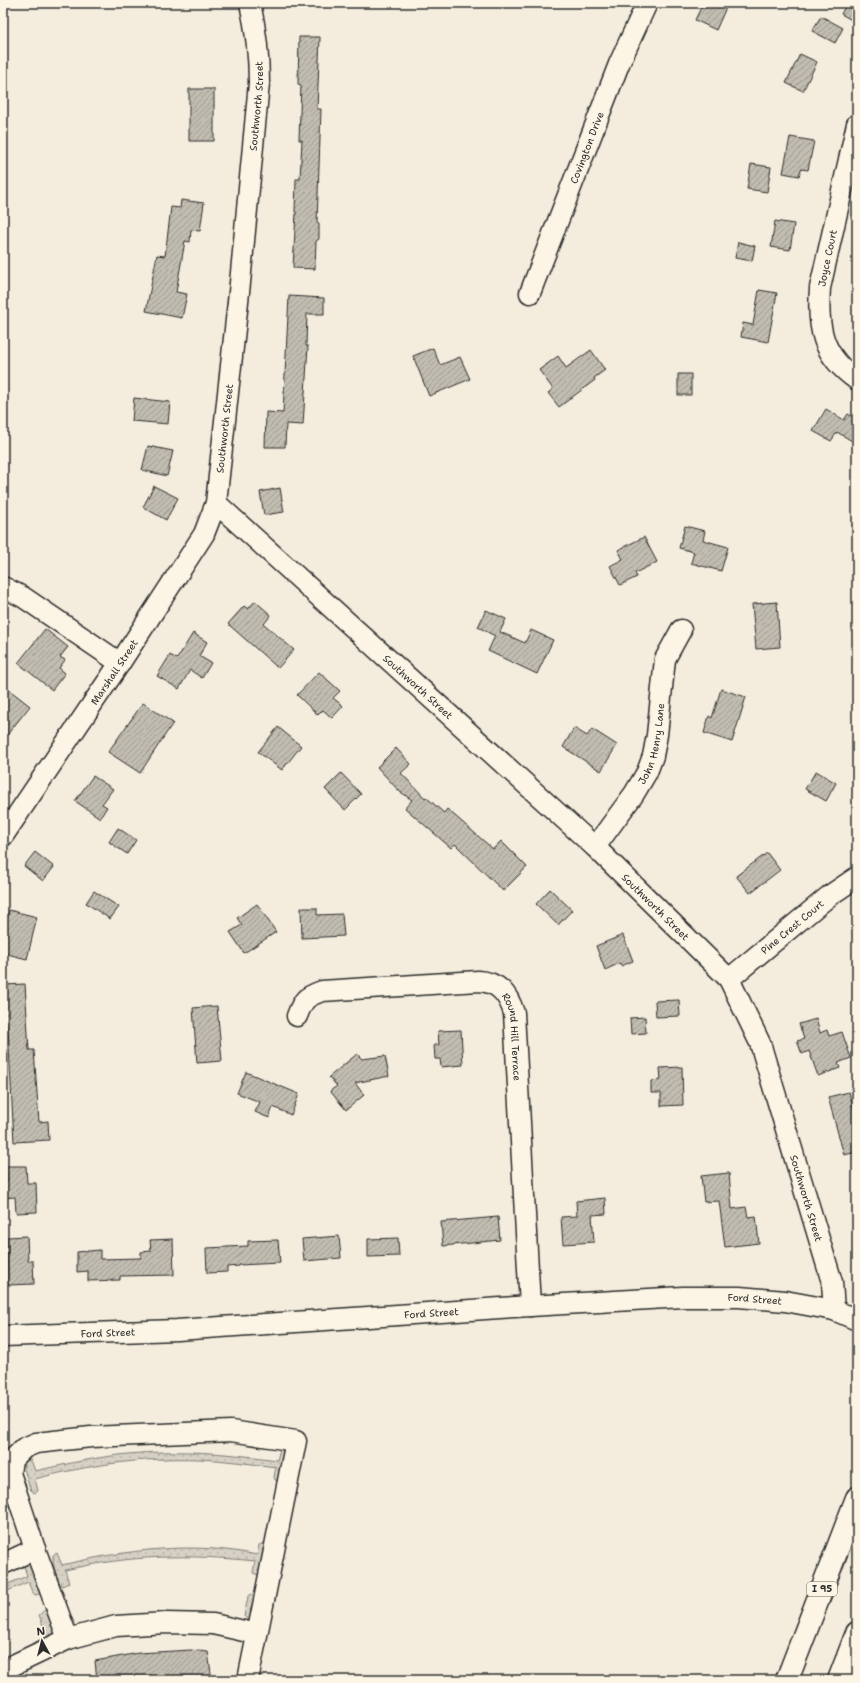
<svg xmlns="http://www.w3.org/2000/svg" width="860" height="1683" viewBox="0 0 860 1683" font-family="'Shantell Sans',sans-serif">
<style>
.grass{fill:url(#grass-dots);stroke:#807e78}
.building{fill:url(#building-hatch);stroke:#2b2b2b}
.lines{fill:none;stroke-linecap:round;stroke-linejoin:round}
.minor-casing{stroke:#2b2b2b;stroke-width:23}
.highway-casing{stroke:#2b2b2b;stroke-width:25}
.minor{stroke:#fcf5e5;stroke-width:20}
.highway{stroke:#fcf5e5;stroke-width:22}
.labels{text-anchor:middle;stroke-width:3;stroke-linejoin:round;paint-order:stroke}
.shield{fill:#fcf5e5;stroke:#6a6863;stroke-width:1}
.shield-label{font-size:9px;font-weight:bold;fill:#2b2b2b}
.street-label{font-size:10px;fill:#2b2b2b;stroke:#fcf5e5}
</style>
<defs>
<pattern id="grass-dots" width="8" height="8" patternUnits="userSpaceOnUse"><rect width="8" height="8" fill="#d6d1c4"/><path d="M2 2h.1M6 6h.1" fill="none" stroke="#b8b4a9" stroke-width="1.8" stroke-linecap="round"/></pattern>
<pattern id="building-hatch" width="6" height="6" patternUnits="userSpaceOnUse"><rect width="6" height="6" fill="#c2bdb1"/><path d="M-1 1l2-2M0 6l6-6M5 7l2-2" fill="none" stroke="#9e9a90"/></pattern>
</defs>
<rect width="100%" height="100%" fill="#f4edde"/>
<filter id="ink" filterUnits="userSpaceOnUse"><feTurbulence type="fractalNoise" baseFrequency=".025" numOctaves="2"/><feDisplacementMap in="SourceGraphic" scale="8" xChannelSelector="R" yChannelSelector="G"/><feConvolveMatrix kernelMatrix="1 2 1 2 8 2 1 2 1" color-interpolation-filters="sRGB"/></filter>
<g filter="url(#ink)">
<path class="grass" d="M 285,1448 L 278,1481 L 275,1480 L 274,1477 L 276,1467 C 250,1464 225,1460 199,1459 C 144,1457 88,1465 35,1479 L 38,1491 L 34,1493 L 30,1489 L 23,1465 L 27,1460 L 31,1460 L 35,1471 C 66,1464 97,1457 128,1454 C 178,1449 228,1453 277,1460 L 280,1449 Z
M 264,1543 L 266,1544 L 261,1574 L 258,1575 L 253,1573 L 255,1561 C 186,1554 132,1555 65,1570 L 69,1583 L 62,1586 C 57,1581 52,1562 53,1555 L 57,1553 L 62,1565 C 125,1550 193,1541 257,1555 L 259,1545 Z
M 30,1561 L 42,1593 L 36,1595 L 33,1594 L 28,1582 L 3,1593 L 3,1586 L 27,1576 L 24,1566 Z
M 251,1594 L 255,1597 L 250,1619 L 248,1620 L 244,1616 L 248,1597 Z
M 45,1610 L 48,1611 L 56,1633 L 55,1635 L 48,1638 L 39,1615 Z"/>
<path class="building" d="M 703,3 L 728,3 L 716,30 L 695,20 Z
M 847,3 L 857,3 L 857,23 L 841,14 Z
M 821,16 L 843,28 L 835,43 L 812,31 Z
M 299,37 L 320,37 L 317,109 L 321,109 L 317,223 L 319,223 L 319,239 L 316,241 L 315,269 L 293,268 L 296,212 L 295,212 L 296,179 L 300,179 L 302,140 L 299,140 L 301,85 L 298,84 Z
M 800,54 L 817,62 L 803,91 L 786,83 Z
M 189,89 L 214,89 L 214,141 L 189,141 Z
M 790,137 L 814,141 L 808,170 L 801,169 L 799,176 L 783,173 Z
M 751,164 L 771,167 L 767,192 L 747,189 Z
M 181,200 L 204,203 L 200,231 L 191,230 L 190,242 L 185,241 L 176,292 L 187,294 L 182,318 L 146,311 L 157,255 L 165,256 L 171,207 L 180,208 Z
M 775,221 L 794,224 L 790,250 L 771,247 Z
M 738,242 L 755,246 L 752,261 L 735,258 Z
M 759,290 L 777,293 L 768,342 L 741,337 L 743,323 L 753,325 Z
M 289,296 L 324,298 L 324,314 L 307,314 L 306,346 L 308,346 L 303,425 L 286,424 L 285,447 L 265,447 L 266,412 L 283,413 Z
M 433,348 L 440,365 L 460,357 L 470,379 L 429,396 L 413,356 Z
M 591,350 L 605,370 L 594,378 L 595,380 L 559,407 L 548,393 L 553,389 L 539,370 L 558,356 L 566,368 Z
M 678,374 L 691,374 L 691,395 L 678,395 Z
M 134,398 L 170,402 L 168,424 L 132,421 Z
M 826,409 L 844,420 L 848,414 L 857,419 L 857,444 L 837,432 L 831,441 L 813,431 Z
M 148,446 L 173,451 L 167,476 L 142,470 Z
M 154,486 L 178,498 L 166,520 L 143,507 Z
M 280,488 L 284,512 L 264,515 L 260,492 Z
M 685,526 L 705,531 L 703,540 L 728,547 L 721,571 L 691,563 L 694,552 L 679,548 Z
M 644,537 L 657,562 L 635,573 L 637,577 L 620,585 L 610,566 L 623,559 L 618,550 Z
M 255,601 L 271,615 L 264,624 L 294,650 L 278,668 L 228,624 L 244,606 L 248,609 Z
M 777,602 L 780,647 L 756,649 L 752,604 Z
M 486,610 L 506,619 L 500,632 L 525,643 L 531,630 L 553,640 L 537,674 L 488,651 L 495,636 L 478,627 Z
M 45,629 L 68,647 L 60,657 L 65,660 L 59,668 L 65,673 L 52,690 L 18,663 Z
M 193,633 L 207,642 L 199,656 L 211,663 L 202,678 L 190,670 L 179,689 L 157,676 L 170,655 L 177,659 Z
M 319,672 L 340,691 L 333,698 L 343,706 L 332,718 L 323,710 L 318,715 L 297,695 Z
M 3,685 L 30,706 L 3,740 Z
M 721,689 L 746,697 L 732,742 L 704,733 L 709,716 L 712,718 Z
M 143,703 L 173,723 L 140,773 L 108,752 Z
M 278,727 L 301,746 L 282,770 L 258,752 Z
M 574,728 L 587,736 L 592,729 L 617,745 L 601,771 L 563,747 Z
M 396,748 L 411,764 L 401,773 L 425,798 L 426,797 L 444,813 L 447,809 L 493,849 L 501,841 L 527,867 L 503,891 L 455,844 L 451,848 L 405,808 L 412,800 L 399,791 L 377,767 Z
M 816,771 L 836,783 L 826,801 L 805,789 Z
M 341,773 L 361,794 L 345,810 L 325,789 Z
M 93,776 L 113,789 L 102,804 L 107,807 L 100,818 L 75,801 Z
M 118,828 L 136,840 L 127,854 L 109,842 Z
M 35,852 L 54,867 L 43,881 L 24,866 Z
M 767,853 L 780,870 L 750,893 L 736,876 Z
M 550,889 L 572,910 L 558,925 L 536,904 Z
M 94,891 L 119,907 L 110,919 L 86,903 Z
M 257,904 L 276,932 L 244,953 L 230,932 L 242,925 L 237,918 Z
M 301,908 L 317,908 L 317,915 L 342,914 L 344,936 L 302,938 Z
M 9,910 L 37,917 L 27,959 L 3,953 L 3,936 Z
M 623,935 L 633,961 L 621,966 L 620,963 L 605,970 L 596,946 Z
M 25,984 L 29,1050 L 34,1050 L 39,1122 L 48,1121 L 49,1140 L 14,1142 L 8,1027 L 3,1028 L 3,985 Z
M 679,1000 L 680,1016 L 656,1017 L 655,1001 Z
M 217,1006 L 222,1061 L 197,1063 L 193,1008 Z
M 645,1017 L 646,1033 L 631,1034 L 630,1018 Z
M 816,1019 L 820,1033 L 827,1030 L 829,1036 L 842,1032 L 851,1058 L 838,1063 L 840,1068 L 818,1076 L 809,1051 L 802,1054 L 797,1041 L 804,1039 L 799,1024 Z
M 461,1030 L 463,1065 L 441,1067 L 440,1059 L 435,1059 L 434,1045 L 439,1045 L 438,1031 Z
M 357,1054 L 362,1059 L 385,1056 L 389,1076 L 355,1083 L 364,1095 L 346,1110 L 330,1091 L 337,1086 L 329,1077 Z
M 682,1067 L 683,1105 L 661,1106 L 661,1093 L 651,1093 L 651,1081 L 661,1080 L 660,1068 Z
M 246,1072 L 299,1094 L 291,1115 L 273,1107 L 269,1118 L 255,1112 L 260,1102 L 237,1093 Z
M 849,1092 L 854,1110 L 857,1109 L 857,1152 L 844,1155 L 828,1097 Z
M 6,1166 L 26,1166 L 27,1183 L 36,1183 L 37,1212 L 16,1213 L 15,1197 L 3,1198 L 3,1182 L 7,1182 Z
M 729,1173 L 732,1209 L 746,1207 L 748,1217 L 756,1216 L 759,1243 L 725,1247 L 719,1201 L 704,1202 L 701,1176 Z
M 605,1198 L 606,1214 L 592,1215 L 594,1242 L 563,1244 L 561,1217 L 577,1216 L 576,1201 Z
M 498,1217 L 500,1240 L 443,1246 L 441,1222 Z
M 27,1236 L 28,1261 L 33,1261 L 34,1284 L 8,1285 L 7,1237 Z
M 339,1236 L 341,1258 L 304,1261 L 302,1239 Z
M 398,1238 L 399,1256 L 368,1257 L 368,1239 Z
M 173,1239 L 174,1275 L 120,1276 L 120,1280 L 88,1281 L 88,1271 L 77,1272 L 77,1252 L 100,1250 L 100,1259 L 141,1258 L 141,1252 L 151,1251 L 150,1240 Z
M 278,1240 L 280,1263 L 239,1265 L 239,1266 L 227,1267 L 227,1272 L 207,1273 L 206,1248 L 248,1246 L 248,1241 Z
M 191,1650 L 208,1652 L 212,1680 L 97,1680 L 95,1661 L 139,1653 Z"/>
<g class="lines">
<defs>
<g id="minor">
<path d="M 857,124 L 820,288 C 817,328 822,356 857,380"/>
<path id="s1" d="M 530,293 L 619,64 L 647,3"/>
<path id="s2" d="M 216,503 L 595,847 L 729,979 L 760,1043 L 832,1282 L 834,1310"/>
<path d="M 3,587 L 23,597 L 120,663"/>
<path id="s3" d="M 3,836 L 120,663 L 204,534 L 216,503 L 240,283 L 259,83 C 259,55 256,30 250,3"/>
<path id="s4" d="M 595,847 L 634,794 L 647,772 L 653,756 L 657,735 L 665,659 L 681,630"/>
<path id="s5" d="M 729,979 L 829,896 L 857,877"/>
<path id="s6" d="M 297,1016 C 303,1000 305,997 322,991 L 478,981 C 499,982 508,994 514,1013 L 530,1306"/>
<path id="s7" d="M 3,1336 L 177,1330 L 530,1306 L 683,1297 L 739,1297 L 785,1301 L 834,1310 L 857,1320"/>
<path d="M 3,1564 L 35,1549"/>
<path d="M 3,1670 L 68,1639"/>
<path d="M 248,1680 L 296,1441 L 231,1431 L 91,1437 L 36,1443 L 24,1448 L 12,1460 L 10,1473 L 35,1549 L 68,1639 L 116,1626 L 166,1623 L 213,1624 L 257,1634"/>
</g>
<path id="highway" d="M 787,1680 L 857,1498
M 839,1680 L 857,1633"/>
</defs>
<use href="#minor" class="minor-casing"/>
<use href="#highway" class="highway-casing"/>
<use href="#minor" class="minor"/>
<use href="#highway" class="highway"/>
</g>
</g>
<g class="labels">
<rect class="shield" x="807" y="1582" width="30" height="14" rx="3"/>
<g class="shield-label">
<text x="822" y="1592">I 95</text>
</g>
<g class="street-label">
<text dy="4" stroke="none"><textPath href="#s3" startOffset="795">Southworth Street</textPath></text>
<text dy="4" stroke="none"><textPath href="#s1" startOffset="156">Covington Drive</textPath></text>
<text transform="translate(827 258) rotate(-78)" y="4">Joyce Court</text>
<text dy="4" stroke="none"><textPath href="#s3" startOffset="471">Southworth Street</textPath></text>
<text dy="4" stroke="none"><textPath href="#s3" startOffset="198">Marshall Street</textPath></text>
<text dy="4" stroke="none"><textPath href="#s2" startOffset="273">Southworth Street</textPath></text>
<text dy="4" stroke="none"><textPath href="#s4" startOffset="120">John Henry Lane</textPath></text>
<text dy="4" stroke="none"><textPath href="#s2" startOffset="597">Southworth Street</textPath></text>
<text dy="4" stroke="none"><textPath href="#s5" startOffset="82">Pine Crest Court</textPath></text>
<text dy="4" stroke="none"><textPath href="#s6" startOffset="269">Round Hill Terrace</textPath></text>
<text dy="4" stroke="none"><textPath href="#s2" startOffset="933">Southworth Street</textPath></text>
<text dy="4" stroke="none"><textPath href="#s7" startOffset="753">Ford Street</textPath></text>
<text dy="4" stroke="none"><textPath href="#s7" startOffset="429">Ford Street</textPath></text>
<text dy="4" stroke="none"><textPath href="#s7" startOffset="105">Ford Street</textPath></text>
</g>
</g>
<rect width="860" height="1683" fill="none" stroke="#fcf5e5" stroke-width="16"/>
<rect x="8" y="8" width="844" height="1667" fill="none" stroke="#2b2b2b" stroke-width="1.5" filter="url(#ink)"/>
<g transform="translate(42 1641) rotate(353)" stroke="#fcf5e5" stroke-width="3" paint-order="stroke">
<path d="M0-3L7 15L0 10L-7 15Z" fill="#2b2b2b"/>
<text y="-6" font-size="11" font-weight="bold" text-anchor="middle" fill="#2b2b2b">N</text>
</g>
</svg>
